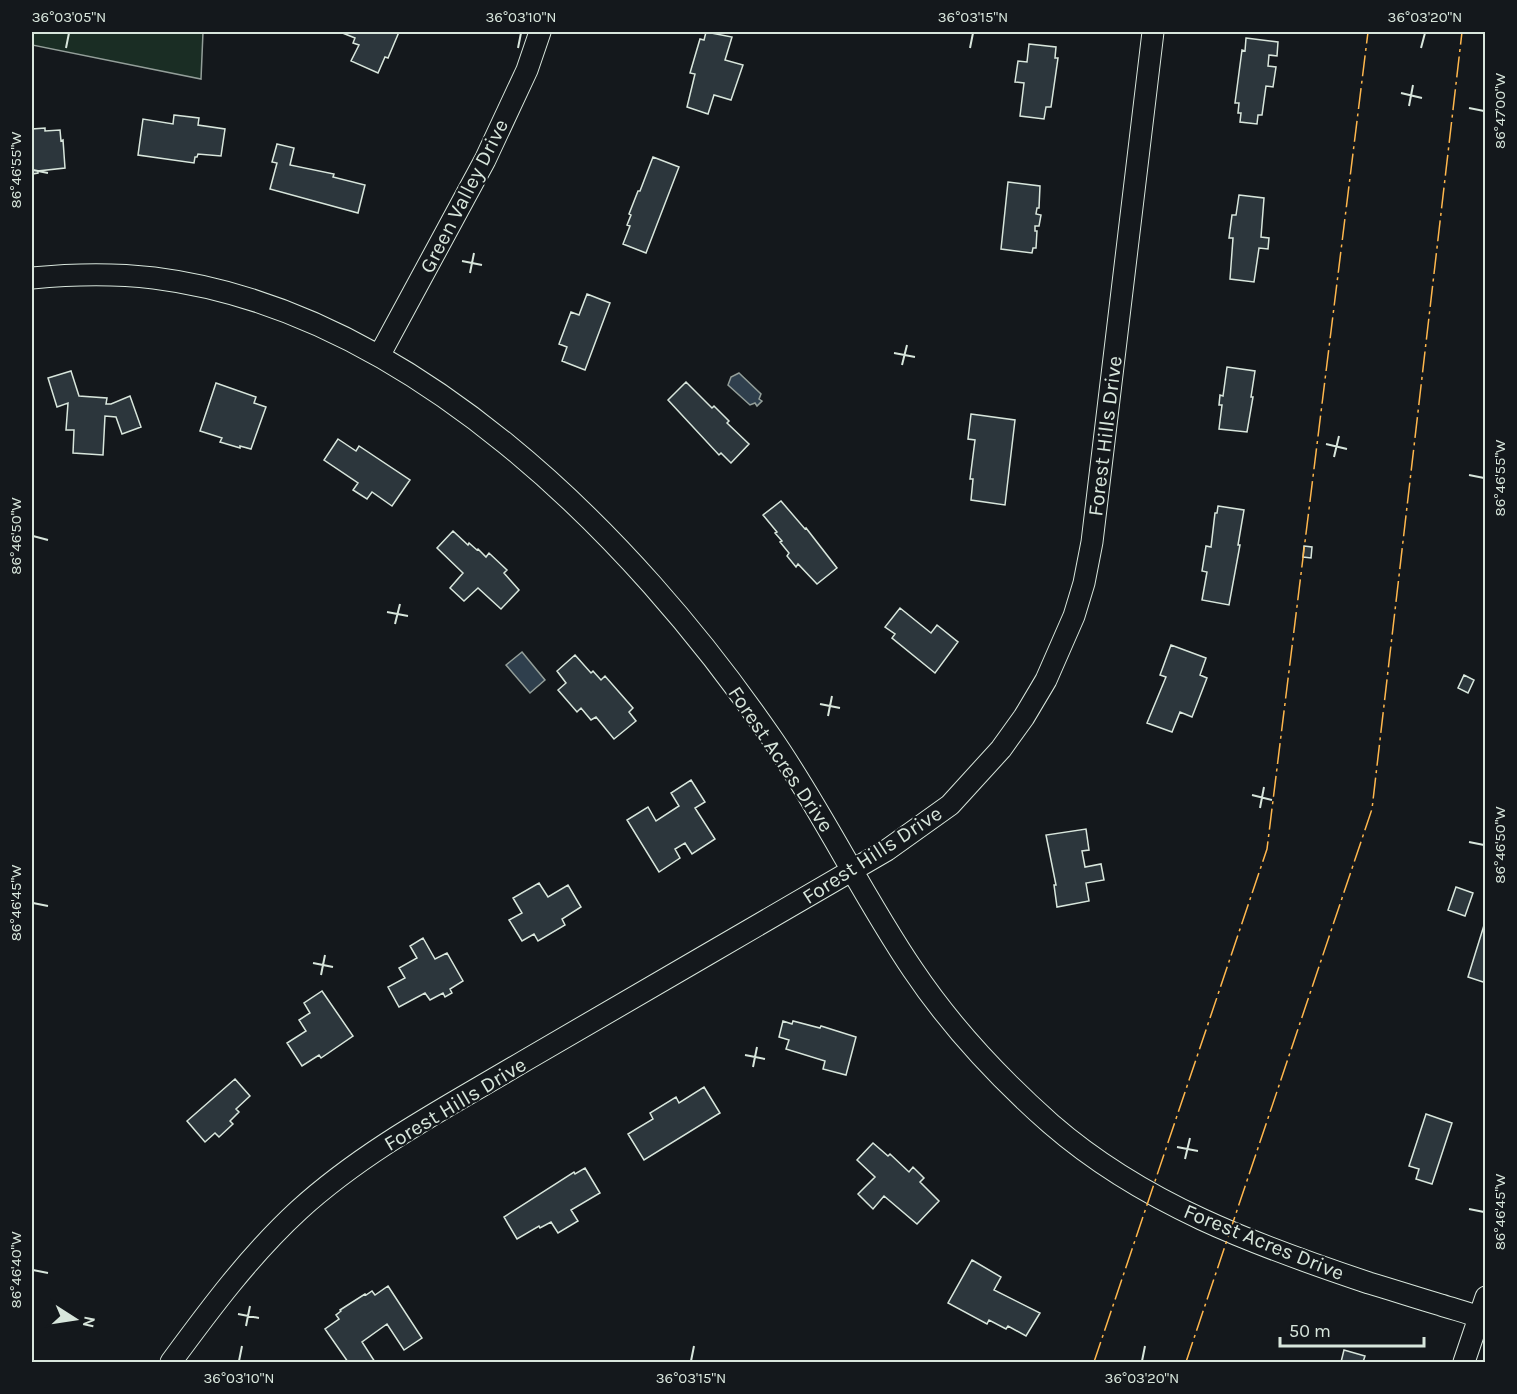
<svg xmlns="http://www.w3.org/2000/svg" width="1517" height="1394" viewBox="0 0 1517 1394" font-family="Karla,sans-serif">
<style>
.green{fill:#1a2d24;stroke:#939e99;stroke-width:1.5}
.water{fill:#2f3f4d;stroke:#939e99;stroke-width:1.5}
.building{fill:#2c363c;stroke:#d8e6dc;stroke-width:1.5}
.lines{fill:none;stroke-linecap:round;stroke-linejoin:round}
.minor-casing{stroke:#d8e6dc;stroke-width:23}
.minor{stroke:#14181c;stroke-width:21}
.power{stroke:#ffb74d;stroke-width:1.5;stroke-dasharray:21 4.5 3 4.5;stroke-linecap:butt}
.ticks{fill:none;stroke:#d8e6dc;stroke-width:2}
.labels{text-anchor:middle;stroke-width:4.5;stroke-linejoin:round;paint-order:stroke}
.street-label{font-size:21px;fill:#d8e6dc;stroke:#14181c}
.neatline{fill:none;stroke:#d8e6dc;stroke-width:2}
.ticks-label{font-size:15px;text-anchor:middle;fill:#d8e6dc}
</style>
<rect width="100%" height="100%" fill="#14181c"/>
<path class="green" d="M 32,32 L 203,32 L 201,79 L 32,45 Z"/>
<path class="water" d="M 739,373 L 761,394 L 759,399 L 762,401 L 757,406 L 755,403 L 750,405 L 728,385 L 731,377 Z
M 522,652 L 545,680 L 530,693 L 506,665 Z"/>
<path class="building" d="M 340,32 L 399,32 L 388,58 L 385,57 L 378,73 L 351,61 L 359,45 L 353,43 L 355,38 Z
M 706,32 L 732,37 L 725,60 L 743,65 L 731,100 L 714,95 L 708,114 L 687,107 L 695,74 L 690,73 L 700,39 L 704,40 Z
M 1246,38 L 1278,42 L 1277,56 L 1269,55 L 1268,66 L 1276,67 L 1273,87 L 1266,86 L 1262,115 L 1258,115 L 1257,124 L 1240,122 L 1241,113 L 1238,113 L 1239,103 L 1235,103 L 1242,50 L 1245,51 Z
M 1029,44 L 1056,47 L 1055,58 L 1058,58 L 1051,107 L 1046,107 L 1044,119 L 1020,116 L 1024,83 L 1015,82 L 1018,61 L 1027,62 Z
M 174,115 L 199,118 L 198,125 L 225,129 L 221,156 L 198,154 L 197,157 L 195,157 L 194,163 L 138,155 L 143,119 L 173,124 Z
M 45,128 L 45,131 L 60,130 L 61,141 L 63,140 L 65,168 L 38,171 L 38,173 L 32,174 L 32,129 Z
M 277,144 L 294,148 L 290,165 L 334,174 L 333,177 L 365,185 L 358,213 L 270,189 L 277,163 L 272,162 Z
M 653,157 L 679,167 L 646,253 L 623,244 L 630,226 L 627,225 L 631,215 L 629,214 L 638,191 L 640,191 Z
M 1008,182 L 1040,186 L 1039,208 L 1037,208 L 1036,214 L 1041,215 L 1039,226 L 1035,226 L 1035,231 L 1037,231 L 1036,248 L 1033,248 L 1032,253 L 1001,249 Z
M 1239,195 L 1264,198 L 1261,237 L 1269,238 L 1268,249 L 1259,248 L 1254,282 L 1230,279 L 1233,238 L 1229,238 L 1232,215 L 1236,215 Z
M 587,294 L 610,303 L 585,370 L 562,361 L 567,347 L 559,344 L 571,312 L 579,315 Z
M 1227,367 L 1255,371 L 1251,397 L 1253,397 L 1247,432 L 1219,429 L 1222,405 L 1219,405 L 1220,395 L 1223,396 Z
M 71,371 L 79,396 L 107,398 L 106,404 L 111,404 L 130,396 L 141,427 L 122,434 L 116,417 L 105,416 L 103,455 L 73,453 L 74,430 L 66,430 L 68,403 L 57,407 L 48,378 Z
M 686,382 L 712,408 L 714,406 L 729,421 L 727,423 L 749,444 L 731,463 L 721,453 L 719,455 L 668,400 Z
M 216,383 L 256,397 L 254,403 L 266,407 L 251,449 L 240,446 L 240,448 L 220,442 L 222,438 L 200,431 Z
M 971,414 L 1015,420 L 1005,505 L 971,500 L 973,479 L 970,479 L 975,440 L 968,439 Z
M 338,439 L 356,451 L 359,446 L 410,480 L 392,506 L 372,492 L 367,499 L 353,490 L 358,483 L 324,460 Z
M 781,501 L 805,529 L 806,528 L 837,568 L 817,584 L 798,564 L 796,567 L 787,556 L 789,553 L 780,542 L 782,541 L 775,533 L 777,532 L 763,515 Z
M 1218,506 L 1244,510 L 1238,545 L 1240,545 L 1229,605 L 1202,600 L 1207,572 L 1202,571 L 1206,546 L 1211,547 L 1215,513 L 1217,513 Z
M 453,531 L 468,545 L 469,543 L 477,550 L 478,549 L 486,557 L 489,553 L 507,570 L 504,573 L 519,590 L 501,609 L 478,588 L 464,601 L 450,588 L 463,573 L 437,548 Z
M 1304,546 L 1312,547 L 1311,558 L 1303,557 Z
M 900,608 L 931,633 L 937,625 L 958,642 L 935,673 L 892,638 L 895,634 L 885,627 Z
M 1171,645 L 1206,658 L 1200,675 L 1207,678 L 1192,717 L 1180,712 L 1172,732 L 1147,723 L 1166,677 L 1160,675 Z
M 575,655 L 591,673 L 593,671 L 601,680 L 605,676 L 633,708 L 629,712 L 636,721 L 614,739 L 596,717 L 591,720 L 581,708 L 577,712 L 558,690 L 566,683 L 557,671 Z
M 1464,675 L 1474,680 L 1468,693 L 1458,688 Z
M 691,780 L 705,802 L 695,808 L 715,839 L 692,854 L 685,843 L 675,849 L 680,858 L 659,872 L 627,820 L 648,807 L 656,821 L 679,806 L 671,793 Z
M 1086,829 L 1089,850 L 1082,851 L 1085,867 L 1101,864 L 1104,880 L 1086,883 L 1089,901 L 1057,907 L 1054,885 L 1056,885 L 1046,835 Z
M 539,883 L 548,897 L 568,885 L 581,907 L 562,919 L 565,925 L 538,941 L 534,934 L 522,941 L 509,920 L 522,913 L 513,898 Z
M 1456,887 L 1473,893 L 1465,916 L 1448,910 Z
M 1485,922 L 1486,922 L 1486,983 L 1468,977 Z
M 423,938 L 435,959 L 447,953 L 463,981 L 450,989 L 452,993 L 445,997 L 443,993 L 430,1000 L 425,993 L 399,1007 L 388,987 L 405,978 L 399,968 L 417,958 L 410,946 Z
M 322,991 L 353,1036 L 321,1058 L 319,1055 L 302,1066 L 287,1043 L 306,1031 L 299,1020 L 310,1013 L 304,1003 Z
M 783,1021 L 792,1024 L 793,1021 L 820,1028 L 821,1026 L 856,1037 L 846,1075 L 823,1069 L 825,1061 L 786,1049 L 789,1040 L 779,1037 Z
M 235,1079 L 250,1096 L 236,1109 L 239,1112 L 230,1121 L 233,1124 L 219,1137 L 215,1133 L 205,1142 L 187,1121 Z
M 704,1087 L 720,1113 L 644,1160 L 628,1134 L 653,1119 L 650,1113 L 676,1097 L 679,1103 Z
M 1426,1114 L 1452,1123 L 1432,1184 L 1416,1179 L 1419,1169 L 1409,1166 Z
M 873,1143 L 888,1156 L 890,1154 L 909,1172 L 913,1167 L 924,1178 L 920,1182 L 939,1201 L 917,1224 L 884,1196 L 873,1209 L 858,1194 L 875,1177 L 857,1160 Z
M 585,1168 L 600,1193 L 571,1210 L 578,1221 L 558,1233 L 551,1222 L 540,1228 L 539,1226 L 517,1239 L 504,1217 L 574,1172 L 575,1174 Z
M 972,1260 L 1001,1277 L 994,1290 L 1040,1313 L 1026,1336 L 1008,1326 L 1006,1329 L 989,1320 L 987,1324 L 948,1303 Z
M 388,1286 L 422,1338 L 404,1350 L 387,1324 L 362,1342 L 375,1362 L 348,1362 L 325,1329 L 339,1319 L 336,1315 L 341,1311 L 340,1310 L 365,1294 L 366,1295 L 372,1291 L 375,1295 Z
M 1344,1350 L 1365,1356 L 1363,1362 L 1341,1362 Z"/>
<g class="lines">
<defs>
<path id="minor" d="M 32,278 C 72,274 113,273 154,278 C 409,310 632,535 771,737 C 823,812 862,895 913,970 C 952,1028 999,1078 1051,1124 C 1143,1204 1255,1245 1369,1283 C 1393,1290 1417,1298 1441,1305 C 1456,1310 1471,1313 1486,1320
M 379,356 L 485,160 L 527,70 L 540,32
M 171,1362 C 210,1309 250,1255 299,1210 C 366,1149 449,1106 526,1060 C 646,989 767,921 887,850 L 950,805 L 1001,749 L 1024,717 L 1046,680 L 1074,616 L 1084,583 L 1092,542 L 1153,32
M 1464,1362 L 1486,1297"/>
</defs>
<use href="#minor" class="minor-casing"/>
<use href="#minor" class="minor"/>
<path class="power" d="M 1094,1362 L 1267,849 L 1368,32
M 1186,1362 L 1372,809 L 1462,32"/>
</g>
<path class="ticks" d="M 66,48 L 69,33M 518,48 L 521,33M 970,48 L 973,33M 1421,48 L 1425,33M 1401,93 L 1422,98M 1409,106 L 1413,85M 1469,108 L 1484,111M 33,170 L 48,173M 462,261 L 482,265M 470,273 L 474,253M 894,353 L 915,357M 902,365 L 907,345M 1326,444 L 1347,449M 1334,457 L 1339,436M 1469,475 L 1484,478M 33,536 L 48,540M 387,612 L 408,616M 395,624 L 400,604M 820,704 L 840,708M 828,716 L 832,696M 1252,795 L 1272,800M 1260,808 L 1264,787M 1469,842 L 1484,845M 33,903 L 48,906M 313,963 L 333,967M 321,975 L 325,955M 745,1055 L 765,1059M 753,1067 L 757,1047M 1177,1147 L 1198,1151M 1185,1159 L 1190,1138M 1469,1209 L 1484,1212M 33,1270 L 48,1273M 238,1314 L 259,1318M 246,1326 L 250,1306M 239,1361 L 242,1346M 691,1361 L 694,1346M 1142,1361 L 1145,1346"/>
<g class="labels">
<g class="street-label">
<text transform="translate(464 196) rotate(-63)" y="7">Green Valley Drive</text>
<text transform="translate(1105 436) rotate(-83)" y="7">Forest Hills Drive</text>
<text transform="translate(781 759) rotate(56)" y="7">Forest Acres Drive</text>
<text transform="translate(872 855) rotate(-33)" y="7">Forest Hills Drive</text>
<text transform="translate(455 1104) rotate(-31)" y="7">Forest Hills Drive</text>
<text transform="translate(1264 1242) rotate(22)" y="7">Forest Acres Drive</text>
</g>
</g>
<rect width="1517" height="1394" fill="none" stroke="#14181c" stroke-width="66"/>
<g transform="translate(75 1319) rotate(102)" stroke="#14181c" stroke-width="4.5" paint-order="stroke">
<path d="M0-4.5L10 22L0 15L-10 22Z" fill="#d8e6dc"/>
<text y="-9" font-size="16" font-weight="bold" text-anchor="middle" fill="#d8e6dc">N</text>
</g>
<path d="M1280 1337v9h144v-9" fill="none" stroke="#d8e6dc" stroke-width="3"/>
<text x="1289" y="1337" font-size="18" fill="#d8e6dc" stroke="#14181c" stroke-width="4.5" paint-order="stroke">50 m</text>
<rect x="33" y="33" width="1451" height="1328" class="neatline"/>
<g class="ticks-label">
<text x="69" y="22">36°03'05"N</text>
<text x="521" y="22">36°03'10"N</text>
<text x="973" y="22">36°03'15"N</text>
<text x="1425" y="22">36°03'20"N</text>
<text transform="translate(1500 111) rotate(-90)" y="5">86°47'00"W</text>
<text transform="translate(16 170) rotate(-90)" y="5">86°46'55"W</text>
<text transform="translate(1500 478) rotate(-90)" y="5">86°46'55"W</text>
<text transform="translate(16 536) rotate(-90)" y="5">86°46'50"W</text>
<text transform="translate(1500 845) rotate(-90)" y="5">86°46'50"W</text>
<text transform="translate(16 903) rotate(-90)" y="5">86°46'45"W</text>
<text transform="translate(1500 1212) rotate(-90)" y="5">86°46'45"W</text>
<text transform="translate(16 1270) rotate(-90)" y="5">86°46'40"W</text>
<text x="239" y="1383">36°03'10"N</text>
<text x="691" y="1383">36°03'15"N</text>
<text x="1142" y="1383">36°03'20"N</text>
</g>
</svg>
